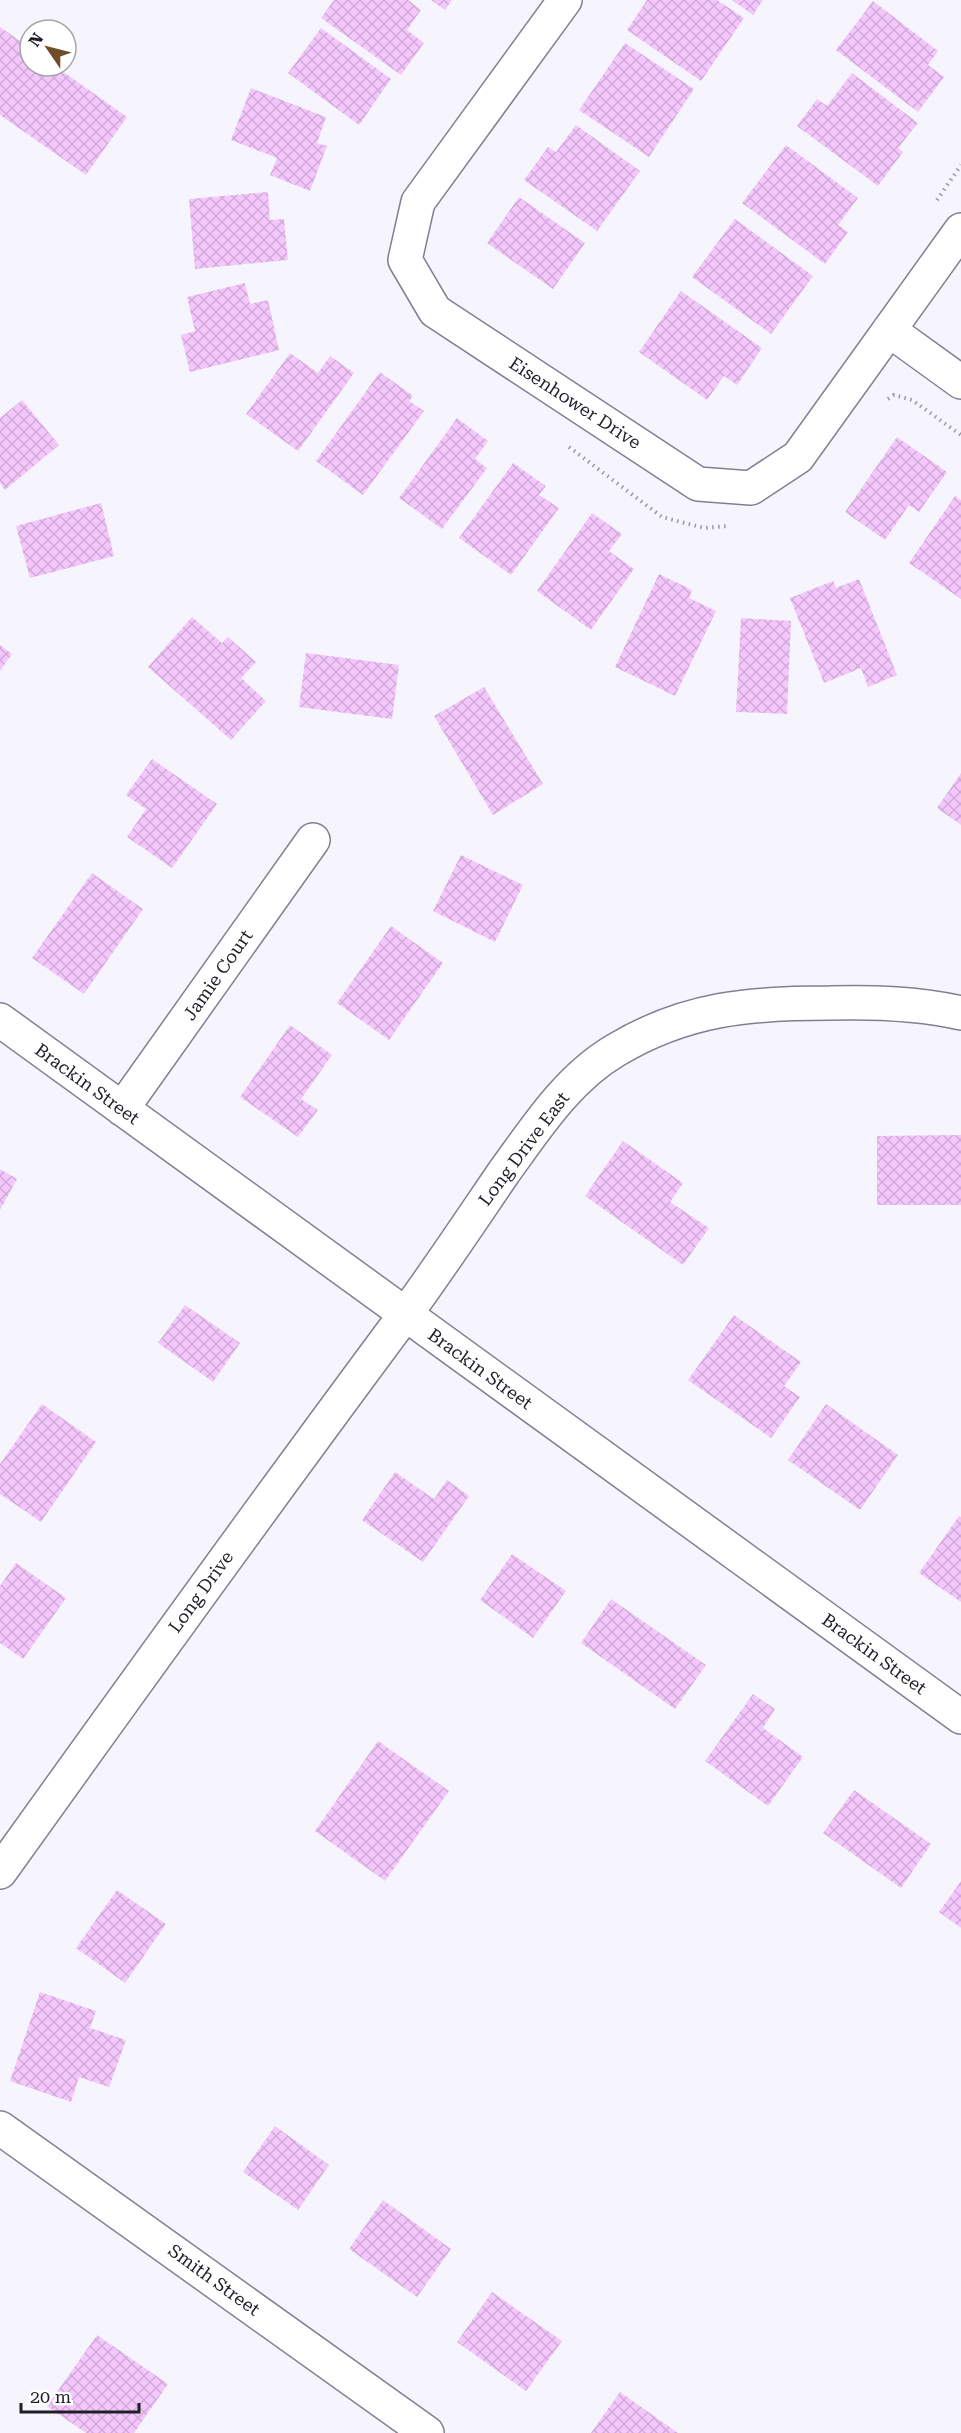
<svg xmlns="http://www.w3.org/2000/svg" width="961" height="2433" viewBox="0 0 961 2433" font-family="'Roboto Serif',serif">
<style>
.building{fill:url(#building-cross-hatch)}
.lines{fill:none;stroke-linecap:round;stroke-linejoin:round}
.minor-casing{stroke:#837f92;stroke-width:36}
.path{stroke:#9998a1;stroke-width:4;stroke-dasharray:1.5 4.5;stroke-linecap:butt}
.minor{stroke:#fff;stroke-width:33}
.labels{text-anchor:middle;stroke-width:6;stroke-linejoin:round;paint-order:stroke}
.street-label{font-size:18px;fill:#201f27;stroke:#fff}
</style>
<defs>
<pattern id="building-cross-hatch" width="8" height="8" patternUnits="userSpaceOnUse" patternTransform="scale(1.5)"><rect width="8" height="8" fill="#f4c7fc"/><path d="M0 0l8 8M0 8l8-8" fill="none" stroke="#d1aad8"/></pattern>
</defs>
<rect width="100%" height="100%" fill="#f6f5fe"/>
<path class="building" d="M 334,0 L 408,0 L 421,10 L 407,30 L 424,43 L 401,75 L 321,18 Z
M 431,0 L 452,0 L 445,10 Z
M 647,0 L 717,0 L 744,18 L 701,81 L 627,30 Z
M 732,0 L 763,0 L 753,15 Z
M 873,1 L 938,51 L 928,65 L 944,77 L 918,112 L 836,50 Z
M 0,27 L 30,48 L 30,66 L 55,66 L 127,117 L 86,175 L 0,115 Z
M 321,28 L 391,79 L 359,125 L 288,73 Z
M 625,43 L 694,89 L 649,157 L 579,110 Z
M 852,73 L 918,123 L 898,148 L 903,152 L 878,186 L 797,126 L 817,99 L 827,106 Z
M 251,88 L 326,117 L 317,143 L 327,146 L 310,191 L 270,175 L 277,158 L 231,140 Z
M 576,125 L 640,171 L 597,231 L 524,180 L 548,147 L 556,152 Z
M 786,145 L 858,198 L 838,225 L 848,232 L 825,264 L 742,203 Z
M 268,192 L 270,220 L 284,219 L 288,260 L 195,269 L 189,199 Z
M 519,197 L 585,243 L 553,289 L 487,243 Z
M 735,219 L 813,276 L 771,334 L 692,277 Z
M 245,283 L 250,304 L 268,300 L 279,350 L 190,372 L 181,335 L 195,331 L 187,297 Z
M 681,291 L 762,348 L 737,385 L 724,376 L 707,400 L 639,352 Z
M 290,353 L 318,373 L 330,356 L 354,373 L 298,451 L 246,414 Z
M 380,372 L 413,396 L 409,401 L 424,411 L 363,495 L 316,461 Z
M 22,400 L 59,445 L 5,490 L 0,483 L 0,418 Z
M 457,418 L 488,441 L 475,459 L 487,468 L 442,529 L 399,498 Z
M 897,437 L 947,472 L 919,512 L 909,505 L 885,540 L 845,512 Z
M 513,463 L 546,486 L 539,495 L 559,508 L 511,575 L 459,538 Z
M 955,496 L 961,500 L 961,599 L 909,563 Z
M 101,503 L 114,556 L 30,578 L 16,526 Z
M 592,513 L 622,534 L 609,551 L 634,569 L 591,630 L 537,591 Z
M 659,574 L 692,590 L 689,598 L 716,611 L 675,696 L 615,667 Z
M 859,579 L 897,675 L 868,687 L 861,668 L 824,683 L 790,598 L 833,581 L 836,588 Z
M 192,617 L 222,643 L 228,637 L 256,662 L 241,678 L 266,701 L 231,740 L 148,667 Z
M 741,618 L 791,621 L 787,714 L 736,712 Z
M 0,645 L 12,654 L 0,671 Z
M 306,653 L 399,665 L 392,719 L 299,707 Z
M 484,687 L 543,784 L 493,815 L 434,716 Z
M 152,759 L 217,804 L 172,868 L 127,837 L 146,809 L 126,795 Z
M 961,773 L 961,825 L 937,808 Z
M 461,855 L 523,885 L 495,942 L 433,911 Z
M 92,873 L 143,909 L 84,994 L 32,958 Z
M 391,926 L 443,963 L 389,1040 L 337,1003 Z
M 290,1025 L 332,1055 L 301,1099 L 318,1110 L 298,1137 L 240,1097 Z
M 961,1135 L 961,1205 L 877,1205 L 877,1136 Z
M 623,1141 L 683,1183 L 670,1202 L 709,1228 L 683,1265 L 585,1196 Z
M 0,1169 L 17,1179 L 0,1210 Z
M 185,1305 L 240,1343 L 213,1382 L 158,1343 Z
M 734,1315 L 801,1362 L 784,1386 L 800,1397 L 771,1438 L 688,1380 Z
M 42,1404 L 96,1442 L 41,1522 L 0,1494 L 0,1464 Z
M 826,1404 L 898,1455 L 860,1510 L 788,1460 Z
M 395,1472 L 434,1499 L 447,1480 L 469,1496 L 423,1562 L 362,1520 Z
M 959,1516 L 961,1517 L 961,1602 L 919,1573 Z
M 512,1554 L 566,1591 L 533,1638 L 480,1600 Z
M 16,1563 L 66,1598 L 23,1659 L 0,1643 L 0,1586 Z
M 611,1599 L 706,1665 L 675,1709 L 581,1643 Z
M 753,1694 L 775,1709 L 763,1728 L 803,1757 L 768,1806 L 705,1761 Z
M 378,1741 L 449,1791 L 385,1881 L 315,1831 Z
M 854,1790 L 931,1844 L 901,1888 L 823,1833 Z
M 961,1881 L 961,1928 L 939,1912 Z
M 117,1890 L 166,1924 L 125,1983 L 76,1948 Z
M 40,1992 L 96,2011 L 90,2028 L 126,2040 L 109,2087 L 79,2077 L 71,2102 L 10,2081 Z
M 275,2126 L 329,2165 L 298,2210 L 243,2172 Z
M 383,2200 L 451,2249 L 417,2297 L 349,2249 Z
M 492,2292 L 562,2341 L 526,2391 L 457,2342 Z
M 97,2335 L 168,2384 L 134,2433 L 86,2433 L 47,2406 Z
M 620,2392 L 678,2433 L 591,2433 Z"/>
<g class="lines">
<defs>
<path id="minor" d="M 565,0 L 418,202 L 405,260 L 435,311 L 698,484 L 751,488 L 798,457 L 961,230
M 889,330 L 961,382
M 0,1020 L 961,1717
M 122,1109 L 313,840
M 0,1872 C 136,1682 273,1492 413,1304 C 444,1261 474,1216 504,1172 C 536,1128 568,1078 616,1050 C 686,1008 750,1003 830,1003 C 874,1002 918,1003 961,1013
M 0,2128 L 427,2433"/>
</defs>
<use href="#minor" class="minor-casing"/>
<path class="path" d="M 937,200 L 961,165
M 888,399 L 894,395 L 912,400 L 961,435
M 569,447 L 662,517 L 704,528 L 728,526"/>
<use href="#minor" class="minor"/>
</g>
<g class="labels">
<g class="street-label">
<text transform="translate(575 403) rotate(33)" y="6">Eisenhower Drive</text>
<text transform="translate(218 975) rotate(-55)" y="6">Jamie Court</text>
<text transform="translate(87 1084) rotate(36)" y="6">Brackin Street</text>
<text transform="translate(524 1149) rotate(-53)" y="6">Long Drive East</text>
<text transform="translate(480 1369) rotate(36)" y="6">Brackin Street</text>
<text transform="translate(201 1592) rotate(-54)" y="6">Long Drive</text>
<text transform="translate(874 1654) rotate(36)" y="6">Brackin Street</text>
<text transform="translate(214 2280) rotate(36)" y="6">Smith Street</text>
</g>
</g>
<g transform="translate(48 48) rotate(305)"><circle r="28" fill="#ffffff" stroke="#a6a5a9" stroke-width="1.5"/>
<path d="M0-4.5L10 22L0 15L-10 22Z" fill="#714c28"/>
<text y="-9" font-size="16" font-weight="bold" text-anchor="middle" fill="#201f27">N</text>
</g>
<path d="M21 2403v9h118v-9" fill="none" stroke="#201f27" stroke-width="3"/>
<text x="30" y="2403" font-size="18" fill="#201f27" stroke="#ffffff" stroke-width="4.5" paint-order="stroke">20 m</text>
</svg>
